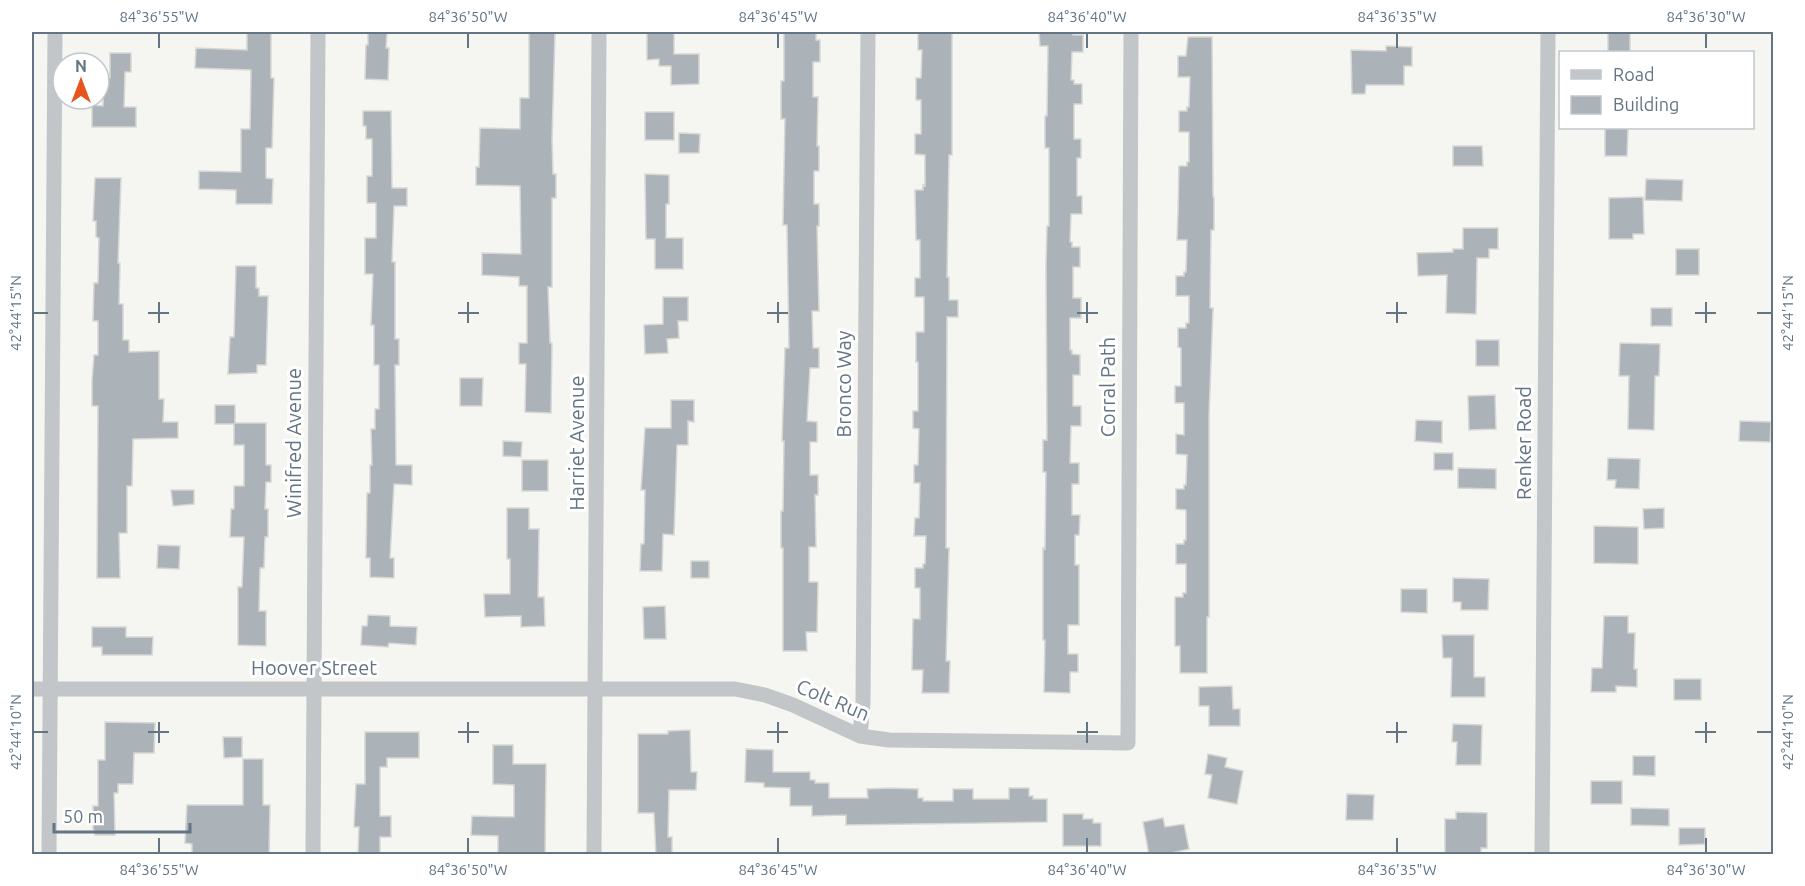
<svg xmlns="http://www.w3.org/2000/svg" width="1805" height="886" viewBox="0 0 1805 886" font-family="Ubuntu,sans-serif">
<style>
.building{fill:#acb3b8;stroke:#d6d6d4;stroke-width:1.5}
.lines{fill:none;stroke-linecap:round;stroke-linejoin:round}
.street{stroke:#c2c6c9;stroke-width:15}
.ticks{fill:none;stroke:#637483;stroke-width:2}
.labels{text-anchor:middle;stroke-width:6;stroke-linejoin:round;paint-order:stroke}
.street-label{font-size:20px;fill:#637483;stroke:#fff}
.neatline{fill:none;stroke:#637483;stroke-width:2}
.ticks-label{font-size:15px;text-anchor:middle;fill:#637483}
</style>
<rect width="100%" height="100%" fill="#f5f5f1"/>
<path class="building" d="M 247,32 L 271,32 L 271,78 L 274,78 L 272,148 L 266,148 L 266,178 L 273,179 L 272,204 L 236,204 L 236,190 L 199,189 L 199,171 L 241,172 L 241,129 L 250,129 L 251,70 L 195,68 L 196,48 L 247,50 Z
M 368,32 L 387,32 L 386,48 L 389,48 L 388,80 L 365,79 L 366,45 L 368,45 Z
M 529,32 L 555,32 L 552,139 L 553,174 L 556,174 L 556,198 L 552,198 L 552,287 L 548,287 L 550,343 L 552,343 L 551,413 L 525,412 L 526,364 L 519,364 L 519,343 L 527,343 L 527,286 L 519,286 L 519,277 L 482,275 L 482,253 L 521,254 L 520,186 L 476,185 L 476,167 L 479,167 L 480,128 L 520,129 L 520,98 L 529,98 Z
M 647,32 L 674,32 L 674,54 L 699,54 L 699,84 L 671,85 L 671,66 L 659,66 L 659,59 L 647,60 Z
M 784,32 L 816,32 L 816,40 L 820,40 L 820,62 L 813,62 L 813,97 L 818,97 L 817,146 L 819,146 L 819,171 L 814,171 L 814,204 L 819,204 L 819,226 L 817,226 L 819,311 L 812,311 L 813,348 L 819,348 L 819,368 L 810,368 L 807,421 L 817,422 L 817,442 L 810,442 L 810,475 L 818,475 L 818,495 L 815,495 L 816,547 L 809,547 L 809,582 L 818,582 L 817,632 L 806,632 L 807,651 L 783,651 L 783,548 L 781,548 L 781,511 L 783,511 L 784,441 L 782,441 L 785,348 L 789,348 L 787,225 L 783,225 L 785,119 L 781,119 L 781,81 L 784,81 Z
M 918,32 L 952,32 L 952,155 L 949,155 L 947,277 L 949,277 L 949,300 L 958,300 L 958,317 L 947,317 L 946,548 L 949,548 L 946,661 L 950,661 L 949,693 L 922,693 L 923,670 L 912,670 L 913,619 L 920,619 L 920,588 L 915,588 L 915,568 L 923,568 L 923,564 L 925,564 L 926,536 L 914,536 L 915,518 L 919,518 L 920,483 L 914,483 L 914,465 L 918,465 L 919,429 L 913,428 L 913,411 L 918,411 L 918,362 L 916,362 L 916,332 L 924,332 L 924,297 L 915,297 L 915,278 L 920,278 L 920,240 L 916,240 L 915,190 L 923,190 L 923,185 L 925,186 L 925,155 L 915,154 L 915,134 L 921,134 L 921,100 L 916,100 L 916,78 L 921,78 L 922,50 L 918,50 Z
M 1039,32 L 1073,32 L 1073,35 L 1083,35 L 1083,52 L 1072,52 L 1071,80 L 1074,80 L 1074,84 L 1082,84 L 1082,104 L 1074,104 L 1074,139 L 1081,139 L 1081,158 L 1077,158 L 1077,196 L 1082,196 L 1082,214 L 1071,214 L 1070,242 L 1072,242 L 1072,247 L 1080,247 L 1080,267 L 1073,267 L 1073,298 L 1081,298 L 1081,318 L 1070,318 L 1070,350 L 1072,350 L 1072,354 L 1080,355 L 1080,375 L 1073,375 L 1073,406 L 1081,406 L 1081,426 L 1071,426 L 1070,463 L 1079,463 L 1079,484 L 1072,484 L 1072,515 L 1080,515 L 1079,535 L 1075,535 L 1075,565 L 1079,565 L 1079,625 L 1068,625 L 1068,654 L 1078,654 L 1078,672 L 1070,672 L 1070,693 L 1044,692 L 1045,640 L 1043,640 L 1043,548 L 1045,549 L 1046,472 L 1043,472 L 1043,440 L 1047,440 L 1046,266 L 1047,226 L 1049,226 L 1049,148 L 1045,148 L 1045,116 L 1047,116 L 1048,46 L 1040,46 Z
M 1608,32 L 1630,32 L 1630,52 L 1608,52 Z
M 1188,37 L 1212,37 L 1213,197 L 1214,197 L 1214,230 L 1211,230 L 1210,308 L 1213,308 L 1209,415 L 1209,617 L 1207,617 L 1207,673 L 1180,673 L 1180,646 L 1175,646 L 1175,597 L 1183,597 L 1183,593 L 1186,593 L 1186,564 L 1176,564 L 1176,544 L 1184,544 L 1184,540 L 1186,540 L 1186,510 L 1176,509 L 1176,489 L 1184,489 L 1184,485 L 1186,485 L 1187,455 L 1176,454 L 1176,434 L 1184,435 L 1184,403 L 1175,403 L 1175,386 L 1181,386 L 1181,348 L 1178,347 L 1178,328 L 1186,328 L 1186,323 L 1189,323 L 1189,296 L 1176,296 L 1176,276 L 1184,276 L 1184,272 L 1186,272 L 1187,240 L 1177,240 L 1178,213 L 1179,166 L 1187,166 L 1187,162 L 1189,162 L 1189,132 L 1179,132 L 1179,111 L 1187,111 L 1187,107 L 1189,107 L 1190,77 L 1178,77 L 1178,56 L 1186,56 Z
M 1386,46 L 1412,47 L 1412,66 L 1404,66 L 1404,85 L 1366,85 L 1365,94 L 1352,94 L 1351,50 L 1386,51 Z
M 110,53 L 131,53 L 131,72 L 125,72 L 124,107 L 136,107 L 136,127 L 92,127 L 92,105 L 103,106 L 104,78 L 110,78 Z
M 363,111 L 391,111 L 392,188 L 407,188 L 407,206 L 394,206 L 392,262 L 395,262 L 395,339 L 399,339 L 399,365 L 395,365 L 396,465 L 412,465 L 412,485 L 394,484 L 390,558 L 394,558 L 394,578 L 370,577 L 370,558 L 366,558 L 367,493 L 370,493 L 370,465 L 372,465 L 371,429 L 375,429 L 375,409 L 379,409 L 379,365 L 374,365 L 374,325 L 371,325 L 373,274 L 365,274 L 365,238 L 376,238 L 376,203 L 367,203 L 367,176 L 372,176 L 372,139 L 366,139 L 366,126 L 363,126 Z
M 645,112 L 674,112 L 674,140 L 645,140 Z
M 1605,128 L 1628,128 L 1627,156 L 1605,156 Z
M 679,133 L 700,134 L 699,153 L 679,153 Z
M 1453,146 L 1482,146 L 1483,166 L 1453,166 Z
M 645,174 L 669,175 L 669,204 L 666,204 L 666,238 L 683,238 L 683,269 L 655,269 L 655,239 L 646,239 Z
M 95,178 L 121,178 L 118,263 L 120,263 L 119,304 L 123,304 L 123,340 L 129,340 L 129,352 L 159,351 L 159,399 L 164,399 L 163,422 L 178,422 L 178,438 L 133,439 L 132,486 L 127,486 L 127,533 L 119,533 L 120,578 L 97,578 L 98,406 L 92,406 L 92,381 L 94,355 L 98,355 L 98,321 L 93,321 L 94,283 L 98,283 L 99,238 L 96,237 L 96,221 L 93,221 Z
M 1646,179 L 1683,180 L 1682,201 L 1645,200 Z
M 1643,197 L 1644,234 L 1633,234 L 1633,239 L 1609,239 L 1609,198 Z
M 1463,228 L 1498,228 L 1498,249 L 1489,249 L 1489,258 L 1477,258 L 1476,314 L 1446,313 L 1447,275 L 1418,276 L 1417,253 L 1453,252 L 1453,249 L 1463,249 Z
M 1676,249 L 1699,249 L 1699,275 L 1676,275 Z
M 236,266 L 256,266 L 256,288 L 259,288 L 259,296 L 268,296 L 266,365 L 257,365 L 257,373 L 228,374 L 230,337 L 234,337 Z
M 663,297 L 688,297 L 688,321 L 678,321 L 679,338 L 667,339 L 668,353 L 645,354 L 644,325 L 663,324 Z
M 1651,308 L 1672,308 L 1672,326 L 1651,326 Z
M 1476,340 L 1499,340 L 1499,366 L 1476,366 Z
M 1620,343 L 1660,344 L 1659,376 L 1655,376 L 1654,430 L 1628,429 L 1629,376 L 1619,376 Z
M 460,378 L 483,378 L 482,406 L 460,406 Z
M 1495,395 L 1496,429 L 1469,430 L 1468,396 Z
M 671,400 L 694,400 L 694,422 L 688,421 L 688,445 L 677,445 L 674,535 L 663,534 L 662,571 L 640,571 L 641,544 L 644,544 L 645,490 L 641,490 L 645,428 L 671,428 Z
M 215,405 L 235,405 L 235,423 L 266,423 L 266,465 L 271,465 L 271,482 L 266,482 L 265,509 L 268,509 L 268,537 L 265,537 L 264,568 L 260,568 L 259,611 L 266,611 L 266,646 L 238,645 L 238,587 L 242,587 L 244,537 L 230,537 L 231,509 L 234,509 L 234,486 L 244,486 L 244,445 L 234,445 L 234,424 L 215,424 Z
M 1416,420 L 1442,421 L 1442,443 L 1415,441 Z
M 1740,421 L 1771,422 L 1770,442 L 1739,441 Z
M 503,441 L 522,442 L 521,457 L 503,456 Z
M 1434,453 L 1453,453 L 1453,470 L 1434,470 Z
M 1608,458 L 1640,459 L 1639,489 L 1615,488 L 1616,480 L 1607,480 Z
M 522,460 L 548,460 L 548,491 L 522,491 Z
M 1458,468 L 1496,469 L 1496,489 L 1458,488 Z
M 171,490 L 194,490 L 194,504 L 173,506 Z
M 507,508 L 529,508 L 529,529 L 539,529 L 538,597 L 544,597 L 545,626 L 521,627 L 521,616 L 485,617 L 484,594 L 510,594 L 510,559 L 507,559 Z
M 1664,508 L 1664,528 L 1644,529 L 1643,509 Z
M 1594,526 L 1638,527 L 1638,564 L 1594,563 Z
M 158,545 L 180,546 L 179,569 L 157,568 Z
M 691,561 L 709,561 L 709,578 L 691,578 Z
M 1453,578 L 1489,579 L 1488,610 L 1461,610 L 1461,602 L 1453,602 Z
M 1401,589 L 1427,589 L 1427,613 L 1401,612 Z
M 665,606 L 666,639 L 644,639 L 643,607 Z
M 368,615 L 390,616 L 390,626 L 417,627 L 416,645 L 389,643 L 388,647 L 361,645 L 362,626 L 367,626 Z
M 1604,616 L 1628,616 L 1628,633 L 1635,633 L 1634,669 L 1637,669 L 1637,687 L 1616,686 L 1616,692 L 1591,692 L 1592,668 L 1602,668 Z
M 92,627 L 126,627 L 126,637 L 153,637 L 152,655 L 102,655 L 102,647 L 92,647 Z
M 1442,635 L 1474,635 L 1474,677 L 1485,677 L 1485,697 L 1451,697 L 1452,658 L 1443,658 Z
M 1674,679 L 1701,679 L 1701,700 L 1674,700 Z
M 1232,686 L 1233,709 L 1240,709 L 1240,726 L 1209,726 L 1209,706 L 1199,706 L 1199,687 Z
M 105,722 L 155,723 L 154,753 L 134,753 L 133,784 L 118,784 L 118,793 L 114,793 L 115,835 L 95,835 L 93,828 L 93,806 L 98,806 L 98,760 L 105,760 Z
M 1453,724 L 1482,725 L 1481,765 L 1456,765 L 1457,742 L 1452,742 Z
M 690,730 L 691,772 L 697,772 L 696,790 L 669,790 L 668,837 L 672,837 L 672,855 L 656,855 L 654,813 L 638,813 L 638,734 L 668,734 L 668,731 Z
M 365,732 L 419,732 L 419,758 L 387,758 L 387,767 L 380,767 L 380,816 L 391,816 L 391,837 L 380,837 L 380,855 L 358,855 L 359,827 L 354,827 L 356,784 L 365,784 Z
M 223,737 L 242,737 L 242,757 L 224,758 Z
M 493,745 L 513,745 L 513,764 L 546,764 L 545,855 L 498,855 L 498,836 L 471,835 L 472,816 L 514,817 L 514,785 L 493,784 Z
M 746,749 L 773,750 L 773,772 L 810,772 L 810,780 L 815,780 L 815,783 L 829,783 L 829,798 L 868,798 L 867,789 L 889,788 L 918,789 L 918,798 L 923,798 L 923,801 L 953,801 L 953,789 L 973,789 L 973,799 L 1009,799 L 1009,788 L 1029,788 L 1029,796 L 1033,796 L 1033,799 L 1047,799 L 1047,822 L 846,825 L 846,815 L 812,816 L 812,806 L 790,806 L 790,788 L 764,787 L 764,783 L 745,782 Z
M 1208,754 L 1227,758 L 1225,767 L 1243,771 L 1237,804 L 1208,798 L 1212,775 L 1205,774 Z
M 1633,756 L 1655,756 L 1655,776 L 1633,775 Z
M 243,759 L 263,759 L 263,805 L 270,805 L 269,855 L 192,855 L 192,844 L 185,843 L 187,805 L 243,805 Z
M 1591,781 L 1622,781 L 1622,804 L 1591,804 Z
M 1347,794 L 1374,795 L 1373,820 L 1346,820 Z
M 1631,808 L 1669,809 L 1669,826 L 1631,825 Z
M 1456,812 L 1487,813 L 1487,848 L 1481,848 L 1481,855 L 1445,855 L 1445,819 L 1456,819 Z
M 1063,814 L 1083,814 L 1083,819 L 1093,819 L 1093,823 L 1101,823 L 1101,846 L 1063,846 Z
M 1163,818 L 1165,827 L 1184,824 L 1189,849 L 1163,855 L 1149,855 L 1143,822 Z
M 1679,828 L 1705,828 L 1705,844 L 1679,845 Z"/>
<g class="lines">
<path class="street" d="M 32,689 L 735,689 L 765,695 L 793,705 L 860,736 L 889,740 L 1128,743 L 1131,32
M 860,736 L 863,702 L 868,32
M 49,854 L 55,32
M 313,854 L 318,32
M 594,854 L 599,32
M 1542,854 L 1548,32"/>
</g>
<path class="ticks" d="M 159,33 L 159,48M 468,33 L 468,48M 778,33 L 778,48M 1087,33 L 1087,48M 1397,33 L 1397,48M 1706,33 L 1706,48M 159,302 L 159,323M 468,302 L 468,323M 778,302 L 778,323M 1087,302 L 1087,323M 1397,302 L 1397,323M 1706,302 L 1706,323M 33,313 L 48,313M 148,313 L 169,313M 458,313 L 479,313M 767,313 L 788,313M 1077,313 L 1098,313M 1386,313 L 1407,313M 1695,313 L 1716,313M 1757,313 L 1772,313M 159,722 L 159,743M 468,722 L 468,743M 778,722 L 778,743M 1087,722 L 1087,743M 1397,722 L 1397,743M 1706,722 L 1706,743M 33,732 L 48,732M 148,732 L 169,732M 458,732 L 479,732M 767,732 L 788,732M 1077,732 L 1098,732M 1386,732 L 1407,732M 1695,732 L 1716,732M 1757,732 L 1772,732M 159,838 L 159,853M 468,838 L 468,853M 778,838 L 778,853M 1087,838 L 1087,853M 1397,838 L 1397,853M 1706,838 L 1706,853"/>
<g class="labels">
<g class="street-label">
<text transform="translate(844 384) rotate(-90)" y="7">Bronco Way</text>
<text transform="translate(1108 387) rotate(-90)" y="7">Corral Path</text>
<text transform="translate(294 443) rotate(-90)" y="7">Winifred Avenue</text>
<text transform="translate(577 443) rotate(-90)" y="7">Harriet Avenue</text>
<text transform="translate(1524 443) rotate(-90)" y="7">Renker Road</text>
<text x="314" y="675">Hoover Street</text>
<text transform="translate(833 700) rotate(23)" y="7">Colt Run</text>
</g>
</g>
<rect width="1805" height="886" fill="none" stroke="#ffffff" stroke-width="66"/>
<rect x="1559" y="51" width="195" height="78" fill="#ffffff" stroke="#c1c7cd" stroke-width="1.5"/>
<rect x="1571" y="70" width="30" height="9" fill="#c2c6c9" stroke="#c1c7cd" stroke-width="1.5"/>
<text x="1613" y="81" font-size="18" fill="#637483">Road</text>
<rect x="1571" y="96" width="30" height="18" fill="#acb3b8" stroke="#c1c7cd" stroke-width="1.5"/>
<text x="1613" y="111" font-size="18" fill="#637483">Building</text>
<g transform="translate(81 81)"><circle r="28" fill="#ffffff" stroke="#c1c7cd" stroke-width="1.5"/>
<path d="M0-4.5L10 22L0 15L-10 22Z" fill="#e8541f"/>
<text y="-9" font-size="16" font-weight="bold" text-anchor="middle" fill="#637483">N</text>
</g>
<path d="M54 823v9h136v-9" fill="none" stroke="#637483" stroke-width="3"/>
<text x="63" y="823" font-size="18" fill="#637483" stroke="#ffffff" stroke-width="4.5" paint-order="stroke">50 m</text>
<rect x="33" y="33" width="1739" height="820" class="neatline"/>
<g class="ticks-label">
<text x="159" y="22">84°36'55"W</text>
<text x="468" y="22">84°36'50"W</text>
<text x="778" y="22">84°36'45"W</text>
<text x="1087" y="22">84°36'40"W</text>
<text x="1397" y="22">84°36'35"W</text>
<text x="1706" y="22">84°36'30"W</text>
<text transform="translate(16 313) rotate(-90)" y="5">42°44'15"N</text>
<text transform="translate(1788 313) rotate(-90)" y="5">42°44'15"N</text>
<text transform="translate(16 732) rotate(-90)" y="5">42°44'10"N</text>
<text transform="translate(1788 732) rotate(-90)" y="5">42°44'10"N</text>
<text x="159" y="875">84°36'55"W</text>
<text x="468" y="875">84°36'50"W</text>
<text x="778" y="875">84°36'45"W</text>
<text x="1087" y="875">84°36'40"W</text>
<text x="1397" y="875">84°36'35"W</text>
<text x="1706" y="875">84°36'30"W</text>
</g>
</svg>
